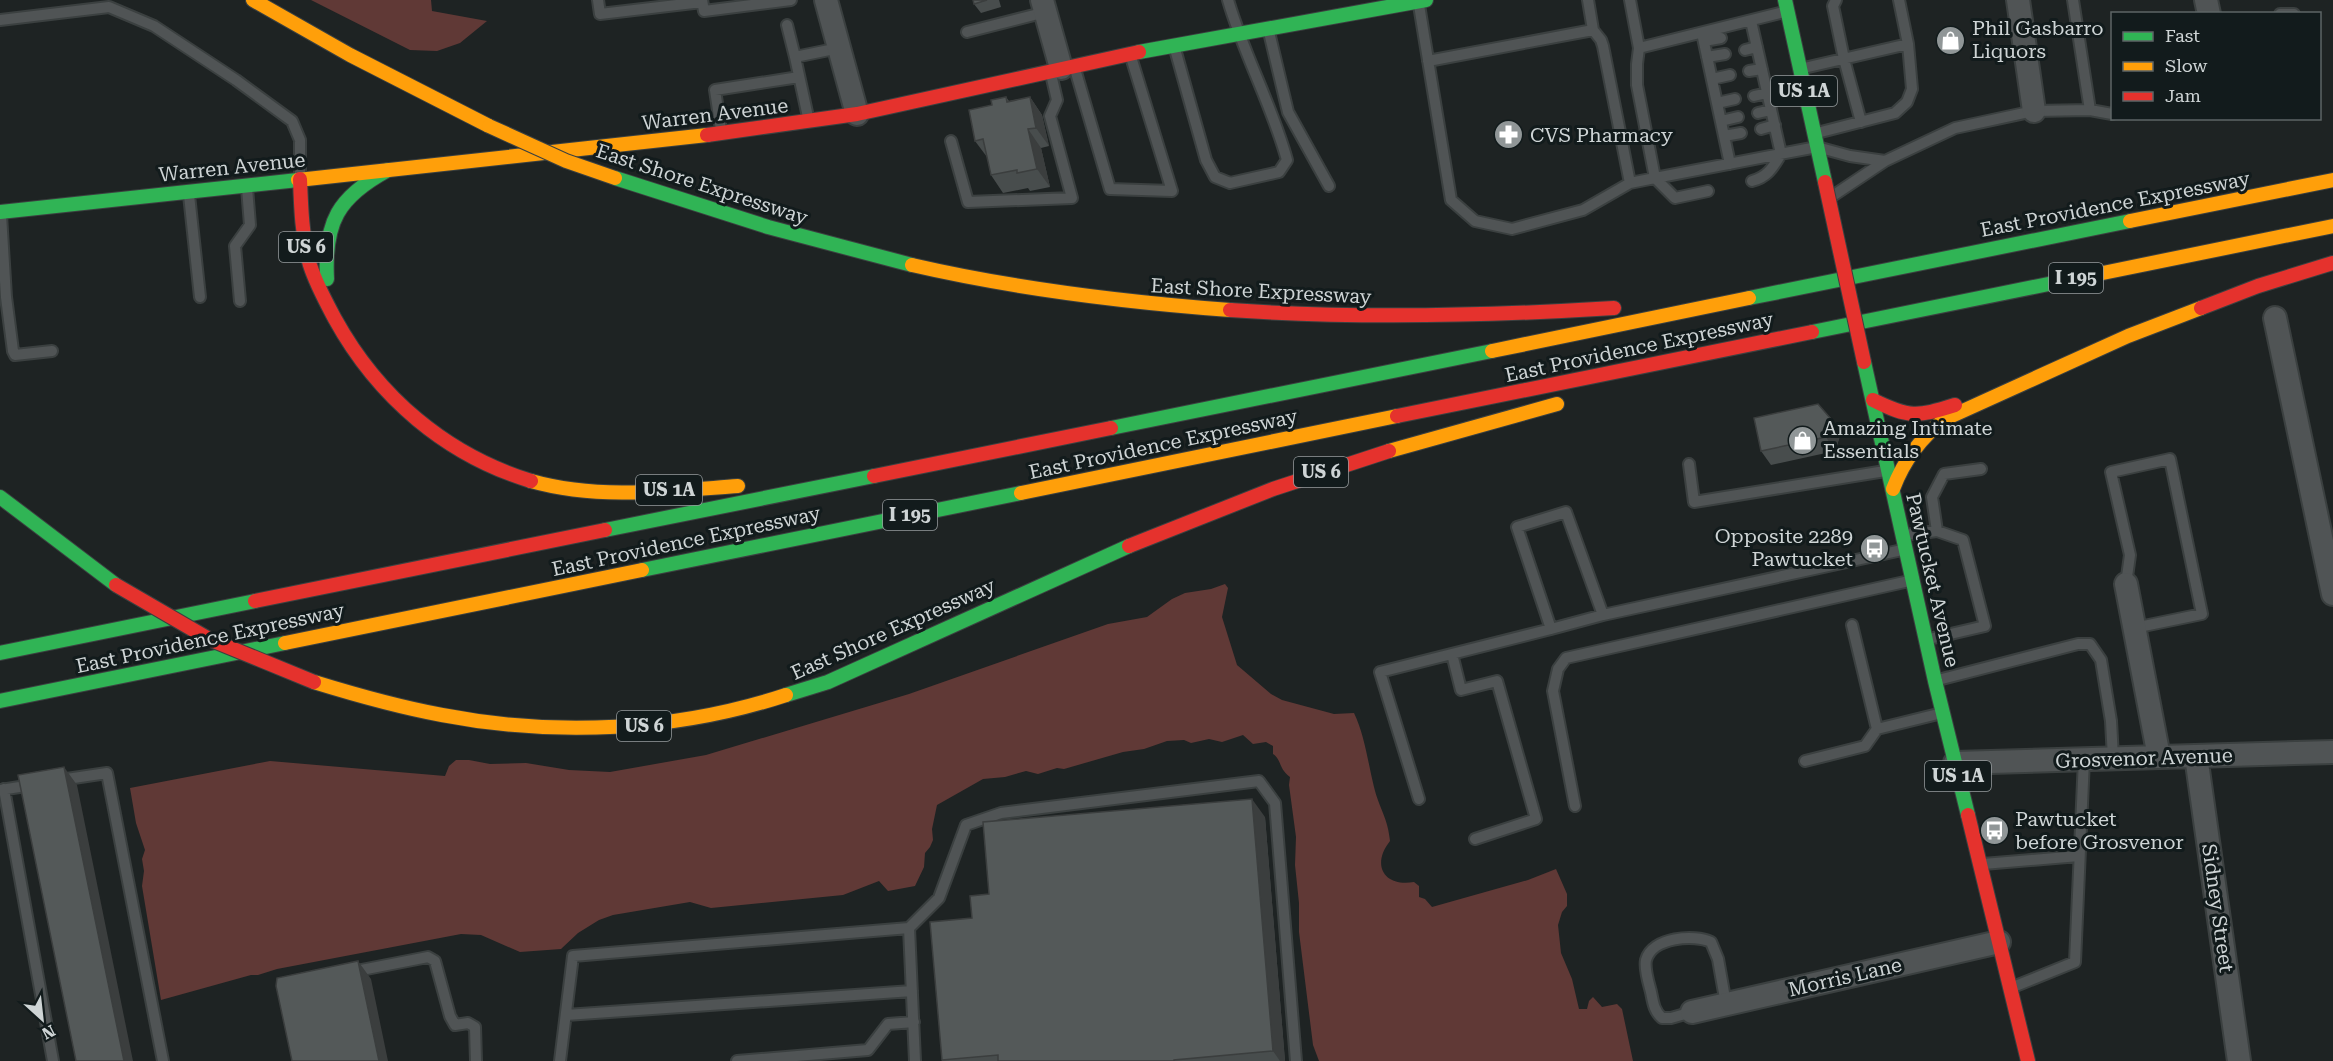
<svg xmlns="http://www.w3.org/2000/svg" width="2333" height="1061" viewBox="0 0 2333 1061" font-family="'Roboto Serif',serif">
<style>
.green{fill:#603936}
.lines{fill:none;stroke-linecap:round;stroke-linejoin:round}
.lane-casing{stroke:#3b4040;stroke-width:14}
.street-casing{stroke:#3b4040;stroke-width:26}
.fast-casing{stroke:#3b4040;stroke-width:16}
.slow-casing{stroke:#3b4040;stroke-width:16}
.jam-casing{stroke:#3b4040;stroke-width:16}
.lane{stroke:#505455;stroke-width:10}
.street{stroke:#505455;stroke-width:22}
.fast{stroke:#30b455;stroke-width:14}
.slow{stroke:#ff9f0a;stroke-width:14}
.jam{stroke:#e5322d;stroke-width:14}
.slow-bridge-casing{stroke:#3b4040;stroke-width:16;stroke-linecap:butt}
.jam-bridge-casing{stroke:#3b4040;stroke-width:16;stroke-linecap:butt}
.slow-bridge{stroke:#ff9f0a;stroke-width:14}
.jam-bridge{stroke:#e5322d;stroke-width:14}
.wall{fill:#484d4d}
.shaded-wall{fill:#3b3e3e}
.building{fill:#545959;stroke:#3b3e3e;stroke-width:1.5}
.labels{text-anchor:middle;stroke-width:6;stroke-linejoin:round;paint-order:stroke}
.shield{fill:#121b1c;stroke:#969c9e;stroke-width:1.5}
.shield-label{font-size:18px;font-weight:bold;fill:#ced4d5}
.poi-label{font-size:20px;fill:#ced4d5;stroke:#121b1c;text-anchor:start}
.street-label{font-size:20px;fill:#ced4d5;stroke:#121b1c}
</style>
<rect width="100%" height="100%" fill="#1e2323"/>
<path class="green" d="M 311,0 L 431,0 L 432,11 L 487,21 L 460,43 L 437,51 L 410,50 Z
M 1225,584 L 1228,588 L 1222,617 L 1237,665 L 1271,694 L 1282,700 L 1334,714 L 1354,713 C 1365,736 1368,763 1374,787 C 1379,808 1388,818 1390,841 C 1371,865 1384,887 1414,882 L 1419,886 L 1419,897 L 1425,899 L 1432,907 L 1528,880 L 1556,869 L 1567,894 L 1567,906 L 1562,912 L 1558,925 L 1561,953 L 1572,979 L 1579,1009 L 1587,1009 L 1589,1001 L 1593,997 L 1602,1007 L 1617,1004 L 1622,1009 L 1633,1061 L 1319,1061 L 1313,1045 L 1299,932 L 1299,903 L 1295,865 L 1296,837 L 1289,785 L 1290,777 C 1278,768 1282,760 1273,754 L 1273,746 L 1266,742 L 1253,744 L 1243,735 L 1222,742 L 1209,739 L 1191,743 L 1184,740 L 1167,741 L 1144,749 L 1123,752 L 1064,769 L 1057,768 L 1038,774 L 1026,771 L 1005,777 L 983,779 L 937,805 L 932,829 L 933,840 L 930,847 L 925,853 L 924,867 L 915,886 L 888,891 L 879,881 L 843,895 L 711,908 L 690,902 L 613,915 L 599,920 L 578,933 L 561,949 L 520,952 L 481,935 L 461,934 L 277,969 L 258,975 L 251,975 L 161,1000 L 142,886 L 144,871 L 142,859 L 145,850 L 136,823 L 130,788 L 270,761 L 445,776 L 449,766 L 456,760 L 469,760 L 490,764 L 526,763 L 569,770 L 610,772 L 706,755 L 909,694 L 1108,624 L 1147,617 L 1172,599 L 1185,593 L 1211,589 Z"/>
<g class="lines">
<defs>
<path id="lane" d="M 598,0 L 600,14 L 702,2
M 702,0 L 704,11 L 791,0
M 1588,0 L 1593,30 L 1601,40 L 1603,46 L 1630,183 L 1655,178 L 1675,198 L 1708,191
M 1630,0 L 1639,48 L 1637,64 L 1637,85 L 1655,178 L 1817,147 L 1850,156 L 1885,161 L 1834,195
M 1836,0 L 1833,6 L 1844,59 L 1861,122
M 1419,5 L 1451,200 L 1475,221 L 1512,229 L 1583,210 L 1630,183
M 2280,14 L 2294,14
M 0,20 L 109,7 L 154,26 L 236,80 L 292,121 L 300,140 L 300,177
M 1751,21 L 1781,154 C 1773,167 1768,177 1752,181
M 787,25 L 795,57
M 967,32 L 1046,12
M 1269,32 L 1288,112 L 1329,186
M 1702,33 L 1730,164
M 1704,41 L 1721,38
M 1639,48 L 1784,12
M 1175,49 L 1206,160 L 1215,177 L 1230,183 L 1279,172 L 1287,160 C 1272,105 1244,55 1228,0
M 1745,50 L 1757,47
M 1707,57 L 1725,54
M 1428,61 L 1593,30
M 1804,68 L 1908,44
M 1075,69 L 1110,189 L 1172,191 L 1131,57
M 1749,71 L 1762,69
M 1712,79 L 1730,75
M 1754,96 L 1767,93
M 1717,103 L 1735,99
M 2090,110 L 2112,114
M 1758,113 L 1771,110
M 808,117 L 795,57 L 839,48
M 1721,121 L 1738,117
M 1761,129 L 1775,125
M 721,130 L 715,90 L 799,77
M 1817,133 L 1895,113 L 1907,102 L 1912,89 L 1908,44 L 1899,0
M 1724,136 L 1741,133
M 951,141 L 968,202 L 1072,198 L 1050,116 L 1057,100 L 1051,74
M 1885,161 L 1955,128 L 2034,111 L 2090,110 L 2073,0
M 189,195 L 200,297
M 1,215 L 6,297 L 13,351 L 15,355 L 52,351
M 240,301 L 235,246 L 250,225 L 247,188
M 1689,464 L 1694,502 L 1885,471
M 1937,531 L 1932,497 L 1944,474 L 1981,469
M 1905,535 L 1937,531 L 1963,540 L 1985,626 L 1929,639
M 2126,584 L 2130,555 L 2111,472 L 2170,459 L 2202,614 L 2134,628
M 1603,615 L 1566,512 L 1517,527 L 1551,629 L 1603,615 L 1902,550
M 1452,654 L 1461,690 L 1497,681 L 1536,819 L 1475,839
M 1938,680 L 2078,644 L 2090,644 L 2101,660 L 2111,721 L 2113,758
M 1877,729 L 1938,714
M 1805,761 L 1865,746 L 1877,729 L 1852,625
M 60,780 L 107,773 L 163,1061
M 4,789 L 53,1061
M 0,790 L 32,785
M 1419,799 L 1380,672 L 1551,629
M 1575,806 L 1553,691 L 1558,669 L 1566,658 L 1909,581
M 1983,864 L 2079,856
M 351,972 L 428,957 L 435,961 L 450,1016 L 455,1025 L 468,1023 L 475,1027 L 476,1061
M 2013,987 L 2075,962 L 2084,759
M 1692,1012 L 1671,1018 L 1662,1018 C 1654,1011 1653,1002 1651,992 C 1649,984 1644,969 1646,960 C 1652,937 1695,934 1711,942 L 1718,959 L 1726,1004
M 566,1015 L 912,991
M 560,1061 L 573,956 L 909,928
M 737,1061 L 868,1050 L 888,1024 L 914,1022
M 915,1061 L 909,928 L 939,898 L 966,825 L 1001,813 L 1259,781 L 1275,803 L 1296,1061"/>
<path id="street" d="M 826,0 L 857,114
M 1042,0 L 1061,68
M 2018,0 L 2034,111
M 2206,0 L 2209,14
M 2275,318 L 2333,594
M 2126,584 L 2159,757
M 2196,756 L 2239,1061
M 1955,763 L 2333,752
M 1692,1012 L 1999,942"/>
<path id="fast" d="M 1785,0 L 1825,182
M 1139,52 L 1426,0
M 615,178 L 768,227 L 912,265
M 0,212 L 298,180
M 327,279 C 324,222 338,197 388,170
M 1749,298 L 2130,221
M 1812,332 L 2093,275
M 1864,362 L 1935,681 L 1968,815
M 1111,428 L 1492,351
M 0,497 L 116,585
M 605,530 L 874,476
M 642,570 L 1021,493
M 0,653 L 255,601
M 786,695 L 828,682 L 1129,546
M 0,701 L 285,643"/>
<path id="slow" d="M 253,0 L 350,55 L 489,126
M 298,180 L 707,135
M 2130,221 L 2333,180
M 912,265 C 1016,289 1123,302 1230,310
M 2093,275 L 2333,226
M 1492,351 L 1749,298
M 1389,451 L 1557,404
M 531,481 C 598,500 670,491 738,486
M 1893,489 C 1904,460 1920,438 1945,419 L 2128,336 L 2201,308
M 1021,493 L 1397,416
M 285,643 L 642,570
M 314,682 C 356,695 399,707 442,715 C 556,737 677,731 786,695"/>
<path id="jam" d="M 707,135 L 857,114 L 1139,52
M 300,179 C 301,208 302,237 310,265 C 316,284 326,302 335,319 C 378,397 446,455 531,481
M 2201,308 L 2258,286 L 2333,263
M 1230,310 C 1358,319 1486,316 1614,308
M 1873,400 C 1909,418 1917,417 1955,405
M 1397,416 L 1812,332
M 874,476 L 1111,428
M 1129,546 L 1273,489 L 1389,451
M 255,601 L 605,530
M 1968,815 L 2028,1061"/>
</defs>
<use href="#lane" class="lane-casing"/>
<use href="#street" class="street-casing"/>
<use href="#fast" class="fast-casing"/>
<use href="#slow" class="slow-casing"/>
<use href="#jam" class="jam-casing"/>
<use href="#lane" class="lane"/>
<use href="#street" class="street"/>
<use href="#fast" class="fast"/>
<use href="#slow" class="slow"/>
<use href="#jam" class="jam"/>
<defs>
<path id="slow-bridge" d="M 489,126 L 566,161 L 615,178"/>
<path id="jam-bridge" d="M 1825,182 L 1864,362
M 116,585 L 209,639 L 314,682"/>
</defs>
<use href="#slow-bridge" class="slow-bridge-casing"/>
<use href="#jam-bridge" class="jam-bridge-casing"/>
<use href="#slow-bridge" class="slow-bridge"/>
<use href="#jam-bridge" class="jam-bridge"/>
</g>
<path class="wall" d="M 973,0 L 1000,0 L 999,0 L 1001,7 L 981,13 L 974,4 Z
M 1006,97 L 1009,101 L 1030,97 L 1042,115 L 1049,146 L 1041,148 L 1050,187 L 1030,191 L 1028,188 L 1003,193 L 991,175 L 987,157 L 975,141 L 992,105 Z
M 1841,433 L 1835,451 L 1771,465 L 1761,451 Z
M 1265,817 L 1285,1061 L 942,1061 L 942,1060 L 972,918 L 989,894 Z"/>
<path class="shaded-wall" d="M 1030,97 L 1042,115 L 1049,146 L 1036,128 Z
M 1028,129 L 1041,148 L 1050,187 L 1037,169 Z
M 1831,419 L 1841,433 L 1835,451 L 1826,437 Z
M 64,767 L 77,785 L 133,1061 L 124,1061 Z
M 1252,799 L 1265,817 L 1285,1061 L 1280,1061 L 1273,1051 Z
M 358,961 L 371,979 L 388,1061 L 379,1061 Z"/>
<path class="building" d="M 973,0 L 987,0 L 974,4 Z
M 1006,97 L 1007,102 L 1030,97 L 1036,128 L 1028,129 L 1037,169 L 1017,173 L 1017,170 L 991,175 L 983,139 L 975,141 L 969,110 L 992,105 L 991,100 Z
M 1818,404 L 1831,419 L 1826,437 L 1761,451 L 1754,418 Z
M 64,767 L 124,1061 L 76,1061 L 18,775 Z
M 1252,799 L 1273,1051 L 1174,1060 L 1174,1061 L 998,1061 L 998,1055 L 942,1060 L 930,922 L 972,918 L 970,896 L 989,894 L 983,822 Z
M 358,961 L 379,1061 L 292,1061 L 276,986 L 277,978 Z"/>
<defs>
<symbol id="shop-disc" viewBox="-11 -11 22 22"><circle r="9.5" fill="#909697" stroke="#121b1c"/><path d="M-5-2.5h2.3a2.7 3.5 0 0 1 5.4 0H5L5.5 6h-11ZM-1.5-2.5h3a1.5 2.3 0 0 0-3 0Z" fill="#fff"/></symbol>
<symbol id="pharmacy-disc" viewBox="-11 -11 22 22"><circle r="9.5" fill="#909697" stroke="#121b1c"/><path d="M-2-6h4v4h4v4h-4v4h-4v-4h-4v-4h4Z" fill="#fff"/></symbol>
<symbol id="bus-disc" viewBox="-11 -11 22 22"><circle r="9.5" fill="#909697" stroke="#121b1c"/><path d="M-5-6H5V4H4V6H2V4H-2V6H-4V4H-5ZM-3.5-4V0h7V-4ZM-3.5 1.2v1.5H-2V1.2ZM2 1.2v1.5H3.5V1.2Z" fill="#fff"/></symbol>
</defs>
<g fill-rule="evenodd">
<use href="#shop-disc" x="1934" y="24" width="33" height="33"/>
<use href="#pharmacy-disc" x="1492" y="118" width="33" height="33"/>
<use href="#shop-disc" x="1786" y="424" width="33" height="33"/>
<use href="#bus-disc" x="1858" y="532" width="33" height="33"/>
<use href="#bus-disc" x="1978" y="814" width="33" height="33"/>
</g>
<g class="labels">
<g class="shield">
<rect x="1771" y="76" width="66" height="30" rx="4.5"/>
<rect x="279" y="232" width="54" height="30" rx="4.5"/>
<rect x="2049" y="263" width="54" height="30" rx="4.5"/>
<rect x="1294" y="457" width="54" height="30" rx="4.5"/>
<rect x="636" y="475" width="66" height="30" rx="4.5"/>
<rect x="883" y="500" width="54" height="30" rx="4.5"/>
<rect x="617" y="711" width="54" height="30" rx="4.5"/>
<rect x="1925" y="761" width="66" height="30" rx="4.5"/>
</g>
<g class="shield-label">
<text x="1804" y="97">US 1A</text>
<text x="306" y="253">US 6</text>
<text x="2076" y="284">I 195</text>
<text x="1321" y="478">US 6</text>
<text x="669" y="496">US 1A</text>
<text x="910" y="521">I 195</text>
<text x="644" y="732">US 6</text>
<text x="1958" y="782">US 1A</text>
</g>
<g class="poi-label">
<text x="1972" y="35">Phil Gasbarro<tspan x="1972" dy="23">Liquors</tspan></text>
<text x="1530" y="142">CVS Pharmacy</text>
<text x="1823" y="435">Amazing Intimate<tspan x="1823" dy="23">Essentials</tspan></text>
<text x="1853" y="543" text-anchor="end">Opposite 2289<tspan x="1853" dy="23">Pawtucket</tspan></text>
<text x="2015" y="826">Pawtucket<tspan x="2015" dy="23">before Grosvenor</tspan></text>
</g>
<g class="street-label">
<text transform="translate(715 114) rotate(-7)" y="7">Warren Avenue</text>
<text transform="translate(232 167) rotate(-6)" y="7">Warren Avenue</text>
<text transform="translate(702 184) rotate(18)" y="7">East Shore Expressway</text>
<text transform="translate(2115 204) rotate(-11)" y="7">East Providence Expressway</text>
<text transform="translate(1261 291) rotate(3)" y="7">East Shore Expressway</text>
<text transform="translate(1639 347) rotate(-12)" y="7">East Providence Expressway</text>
<text transform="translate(1163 444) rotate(-12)" y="7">East Providence Expressway</text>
<text transform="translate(686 541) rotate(-12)" y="7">East Providence Expressway</text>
<text transform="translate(1933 580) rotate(77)" y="7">Pawtucket Avenue</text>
<text transform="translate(893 629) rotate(-24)" y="7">East Shore Expressway</text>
<text transform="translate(210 638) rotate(-12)" y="7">East Providence Expressway</text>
<text transform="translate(2144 758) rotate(-2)" y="7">Grosvenor Avenue</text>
<text transform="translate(2218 908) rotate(82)" y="7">Sidney Street</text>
<text transform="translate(1845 977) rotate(-13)" y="7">Morris Lane</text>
</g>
</g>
<rect x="2111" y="12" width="210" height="108" fill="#121b1c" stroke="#5d6566" stroke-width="1.5"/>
<rect x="2123" y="32" width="30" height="9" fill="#30b455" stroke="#5d6566" stroke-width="1.5"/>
<text x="2165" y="42" font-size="18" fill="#ced4d5">Fast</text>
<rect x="2123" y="62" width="30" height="9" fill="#ff9f0a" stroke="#5d6566" stroke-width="1.5"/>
<text x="2165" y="72" font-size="18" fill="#ced4d5">Slow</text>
<rect x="2123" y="92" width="30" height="9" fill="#e5322d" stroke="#5d6566" stroke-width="1.5"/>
<text x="2165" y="102" font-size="18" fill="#ced4d5">Jam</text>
<g transform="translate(42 1019) rotate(153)" stroke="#121b1c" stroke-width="4.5" paint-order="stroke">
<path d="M0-4.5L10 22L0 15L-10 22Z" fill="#ced4d5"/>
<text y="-9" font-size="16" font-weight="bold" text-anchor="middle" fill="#ced4d5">N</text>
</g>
</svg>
